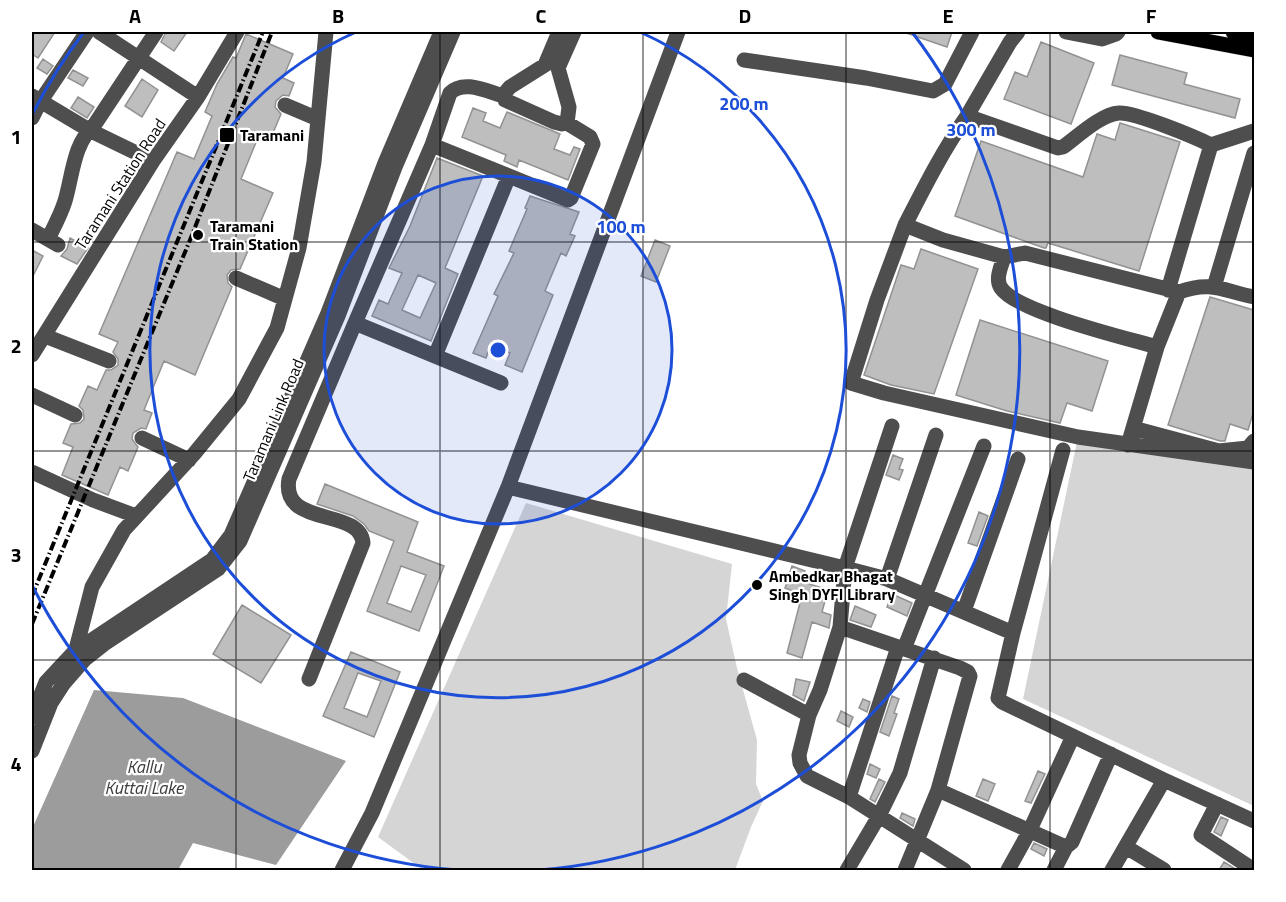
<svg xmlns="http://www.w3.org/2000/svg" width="1286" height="902" viewBox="0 0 1286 902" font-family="'Titillium Web',sans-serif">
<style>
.green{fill:#d5d5d5}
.water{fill:#9c9c9c}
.building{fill:#bebebe;stroke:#929292;stroke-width:1.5;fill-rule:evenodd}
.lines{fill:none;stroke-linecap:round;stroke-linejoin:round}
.major-casing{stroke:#dbdbdb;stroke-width:16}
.minor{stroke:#4e4e4e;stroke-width:15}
.major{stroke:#000;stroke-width:15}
.rail{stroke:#000;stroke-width:4;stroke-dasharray:9 3 1.5 3;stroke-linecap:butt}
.grid{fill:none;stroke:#000;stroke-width:1.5;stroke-opacity:0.55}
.ring{fill:none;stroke:#1d4ed8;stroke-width:3}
.poi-dot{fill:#000;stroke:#fff;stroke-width:2}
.labels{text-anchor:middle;stroke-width:4.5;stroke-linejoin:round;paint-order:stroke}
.poi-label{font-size:16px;font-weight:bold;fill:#000;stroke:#fff;text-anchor:start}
.street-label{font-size:16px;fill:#000;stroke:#fff}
.water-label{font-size:18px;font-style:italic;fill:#3d3d3d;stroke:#fff}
.centre{fill:#1d4ed8;stroke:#fff;stroke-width:3}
.ring-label{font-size:18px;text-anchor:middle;font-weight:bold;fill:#1d4ed8;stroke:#fff;stroke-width:4.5;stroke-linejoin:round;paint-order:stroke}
.neatline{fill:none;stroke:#000;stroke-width:2}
.grid-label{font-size:20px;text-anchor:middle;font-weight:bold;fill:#000}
</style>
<rect width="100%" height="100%" fill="#fff"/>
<path class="green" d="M 1078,437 L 1254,462 L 1254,806 L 1023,699 Z
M 526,503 L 732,564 L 726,619 L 737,668 L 757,740 L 756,784 L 763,801 L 751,827 L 735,870 L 423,870 L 378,837 Z"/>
<path class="water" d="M 94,690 L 183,698 L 346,761 L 276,865 L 193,843 L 178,870 L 32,870 L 32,829 Z"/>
<path class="building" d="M 32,32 L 55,32 L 38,58 L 32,54 Z
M 166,32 L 187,32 L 174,51 L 161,42 Z
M 906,32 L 952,32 L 947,47 L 906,33 Z
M 246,34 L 293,54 L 283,78 L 294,83 L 289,96 L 283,95 L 276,101 L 275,107 L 281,114 L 270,140 L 259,135 L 241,179 L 273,193 L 240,269 L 231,270 L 227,275 L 228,283 L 232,287 L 195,375 L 164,361 L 144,410 L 152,413 L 146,429 L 141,428 L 133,433 L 132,439 L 138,447 L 128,471 L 120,467 L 108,495 L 62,475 L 73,447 L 63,443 L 71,424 L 80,423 L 84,419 L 83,410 L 79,406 L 88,386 L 97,390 L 106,370 L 111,370 L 118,365 L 118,359 L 113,352 L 118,342 L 99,334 L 177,152 L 194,159 L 212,116 L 205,112 L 217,84 L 233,57 L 236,58 Z
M 1041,42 L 1094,63 L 1071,124 L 1004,99 L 1015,72 L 1027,77 Z
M 1120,55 L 1187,73 L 1184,84 L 1240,99 L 1235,118 L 1112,85 Z
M 43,59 L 53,66 L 47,74 L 37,68 Z
M 73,70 L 88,78 L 83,86 L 68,78 Z
M 142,79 L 158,90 L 142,117 L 125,106 Z
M 78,97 L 94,107 L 87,118 L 71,108 Z
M 473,108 L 486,113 L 483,121 L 500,128 L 507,112 L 560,134 L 554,149 L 570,155 L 574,147 L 580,149 L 568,180 L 519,160 L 517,167 L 504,161 L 506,155 L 462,137 Z
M 1120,123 L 1180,142 L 1139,271 L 1048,243 L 1046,248 L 1044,248 L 955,216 L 981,141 L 1083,177 L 1097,134 L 1115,140 Z
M 437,158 L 483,176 L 445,268 L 458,274 L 431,341 L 372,316 L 379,300 L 388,304 L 402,273 L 389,268 L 410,226 ZM 418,275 L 436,283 L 420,318 L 402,310 Z
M 530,196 L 579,212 L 570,234 L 575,236 L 566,256 L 561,253 L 545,291 L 553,295 L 522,372 L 505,365 L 510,353 L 491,345 L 486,358 L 473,353 L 498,296 L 494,294 L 514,253 L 509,251 L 527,209 L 525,208 Z
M 70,238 L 88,248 L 77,264 L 61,256 L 67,249 Z
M 655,240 L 670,246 L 656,282 L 641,276 Z
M 921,249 L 978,269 L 934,394 L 891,385 L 864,375 L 901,265 L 914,269 Z
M 32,250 L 43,256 L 32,278 Z
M 1210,297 L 1254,310 L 1254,410 L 1248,430 L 1230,424 L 1225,441 L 1220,441 L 1168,425 Z
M 980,320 L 1108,361 L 1092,411 L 1067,403 L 1060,423 L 1007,411 L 956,395 Z
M 893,455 L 903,459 L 899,469 L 903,470 L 899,480 L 886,475 Z
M 325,484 L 418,522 L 407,552 L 444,566 L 419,631 L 367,611 L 394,541 L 369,531 L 364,524 L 353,516 L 317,504 ZM 401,566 L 426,575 L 411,612 L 387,603 Z
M 979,512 L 988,516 L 977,546 L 968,543 Z
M 792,566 L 805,571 L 801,581 L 828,590 L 822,612 L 831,615 L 829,628 L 812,622 L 802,658 L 787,653 L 802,595 L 785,588 Z
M 892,594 L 912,603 L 907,616 L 887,607 Z
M 242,605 L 291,635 L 261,683 L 213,654 Z
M 855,606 L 876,615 L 871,627 L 850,620 Z
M 351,652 L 400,672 L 374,737 L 323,716 ZM 358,673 L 381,681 L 367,717 L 344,708 Z
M 796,679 L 810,682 L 804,701 L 793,695 Z
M 892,696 L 899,699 L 894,713 L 897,714 L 889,736 L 880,732 Z
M 863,699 L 870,702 L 867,712 L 859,708 Z
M 841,711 L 853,717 L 849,727 L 837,721 Z
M 870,764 L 880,769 L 876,778 L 867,774 Z
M 1038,771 L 1045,774 L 1031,803 L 1025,801 Z
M 879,779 L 885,782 L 875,802 L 870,799 Z
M 983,779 L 995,784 L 988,801 L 976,796 Z
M 902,813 L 915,819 L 913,826 L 900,818 Z
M 1221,817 L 1228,820 L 1221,836 L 1214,832 Z
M 1034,843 L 1047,849 L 1044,856 L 1031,849 Z
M 1224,862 L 1237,870 L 1219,870 Z"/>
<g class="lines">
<defs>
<path id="major" d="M 1158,32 L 1254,50
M 1233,32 L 1254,36"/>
</defs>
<use href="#major" class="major-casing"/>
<path class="minor" d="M 99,32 L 198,97
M 559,32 L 545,65 L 510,87 C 506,91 504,94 505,100 L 554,122 L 562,124 L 567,123 L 569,107 L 558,68 L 574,32
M 1066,32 L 1102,39 L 1116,34 L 1118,32
M 744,60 L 866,78 L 933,91 L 945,84 L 972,32
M 32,96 L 89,130 L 153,161
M 504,96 C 488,92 464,79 450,93 L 432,145 L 355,323 L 435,356 L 509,176 L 568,200 L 571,198 L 593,144 L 590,137 L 567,123
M 285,105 L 318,119
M 967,116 L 1010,42 L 1018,32
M 32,118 L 40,102 L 87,32
M 432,145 L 509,176
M 905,225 L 877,300 L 851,383 L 884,393 L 1078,437 L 1254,462
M 32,230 L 58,245
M 48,239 C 54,227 61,214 65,201 C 73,174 73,144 95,124 L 156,32
M 1004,257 L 943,240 L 905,225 C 924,188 943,150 967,116 L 1058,148 L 1063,147 C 1077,137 1101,114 1119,113 C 1135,112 1195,137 1211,145 L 1254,131
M 236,278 L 285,299
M 1214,287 L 1254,153
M 1168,290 L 1211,145
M 45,336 L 109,361
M 1157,347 C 1126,338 1017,312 1001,288 C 995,279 1001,267 1004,257 L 1025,253 L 1179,292 C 1212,280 1223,291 1254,297
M 32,355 L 153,161 L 198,97 L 237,32
M 435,356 L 501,383
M 32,395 L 75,415
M 892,426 L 845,568 L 887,579 L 1013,633
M 1133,428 L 1219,451 L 1248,448 L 1254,441
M 142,438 L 189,460
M 1128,445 L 1157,347 L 1179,292
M 1063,450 L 1013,633 L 998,698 L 1002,702 L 1164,780 L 1254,821
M 32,472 L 93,500 L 136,516
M 508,487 L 845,568 L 840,627 L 820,690 L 809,715 L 799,755 L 800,763 L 807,776 L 849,797 L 879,816 L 847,870
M 887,579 L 936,435
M 964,611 L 1018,459
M 840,627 L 960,668 L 968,672 L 970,676 L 938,790 L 905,870
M 904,649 L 984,446
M 75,653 L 92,587 L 124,530 L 194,454 L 239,399 L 277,328 L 299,248 L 314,162 L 326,32
M 934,658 L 900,773 L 879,816 L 964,870
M 309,679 L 363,543 C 360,507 280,528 289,479 L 355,323
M 744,680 L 809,715
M 32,717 L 46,682 L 74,652 L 212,560 L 231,535 L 328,313 L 385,163 L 441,32
M 32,751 L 51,703 L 64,683 L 85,659 L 104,644 L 218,569 L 240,541 L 338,316 L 395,167 L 453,32
M 938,790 L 1066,847 L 1072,842 L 1111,754
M 849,797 L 898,647
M 1217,804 L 1201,835 L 1254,870
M 1126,847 L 1164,870
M 342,870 L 372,813 L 508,487 L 678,32
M 1008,870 L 1029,832 L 1073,736
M 1054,870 L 1066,847
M 1112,870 L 1164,780"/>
<use href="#major" class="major"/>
<path class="rail" d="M 32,596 L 263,32
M 32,624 L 190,240 L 272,32"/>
</g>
<path class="grid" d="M 236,32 L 236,870M 440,32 L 440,870M 643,32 L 643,870M 846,32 L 846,870M 1050,32 L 1050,870M 32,242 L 1254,242M 32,451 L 1254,451M 32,660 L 1254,660"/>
<circle cx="498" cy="350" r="174" fill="#1d4ed8" fill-opacity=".12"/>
<g class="ring">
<circle cx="498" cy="350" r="174"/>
<path d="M640 32A348 348 0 1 1 356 32"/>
<path d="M457 870A522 522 0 0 1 33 587M33 113A522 522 0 0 1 84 32M912 32A522 522 0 0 1 539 870"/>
</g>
<g class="poi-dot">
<rect x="219" y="127" width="16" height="16" rx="3"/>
<circle cx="198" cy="235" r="6"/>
<circle cx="757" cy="585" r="6"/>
</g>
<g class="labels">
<g class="poi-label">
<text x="240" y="141">Taramani</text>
<text x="210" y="232">Taramani<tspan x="210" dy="18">Train Station</tspan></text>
<text x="769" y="582">Ambedkar Bhagat<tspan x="769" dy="18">Singh DYFI Library</tspan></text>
</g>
<g class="street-label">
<text transform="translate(120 184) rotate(-57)" y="6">Taramani Station Road</text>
<text transform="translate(273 420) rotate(-67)" y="6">Taramani Link Road</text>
</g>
<g class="water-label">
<text x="144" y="773">Kallu<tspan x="144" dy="21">Kuttai Lake</tspan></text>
</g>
</g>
<circle cx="498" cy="350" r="9" class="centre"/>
<g class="ring-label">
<text x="744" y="110">200 m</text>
<text x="971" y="136">300 m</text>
<text x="621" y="233">100 m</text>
</g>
<rect width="1286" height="902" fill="none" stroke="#ffffff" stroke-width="66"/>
<rect x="33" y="33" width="1220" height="836" class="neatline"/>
<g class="grid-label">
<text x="135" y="23">A</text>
<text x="338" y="23">B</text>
<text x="541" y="23">C</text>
<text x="745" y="23">D</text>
<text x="948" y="23">E</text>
<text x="1151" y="23">F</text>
<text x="16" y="144">1</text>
<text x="16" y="353">2</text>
<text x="16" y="562">3</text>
<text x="16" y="771">4</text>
</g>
</svg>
